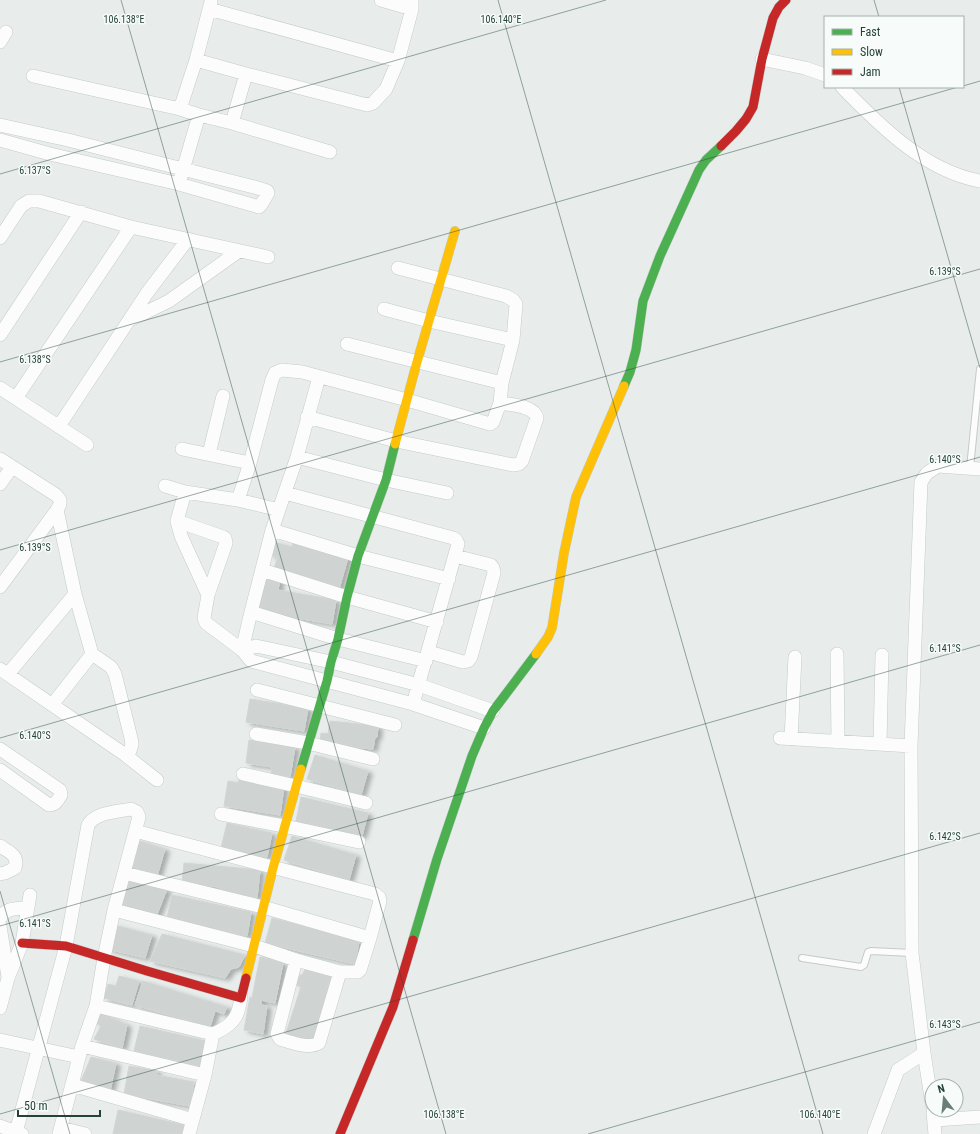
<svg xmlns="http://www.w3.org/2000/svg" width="980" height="1134" viewBox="0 0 980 1134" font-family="'Roboto Condensed',sans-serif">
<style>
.building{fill:#cfd4d2;stroke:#d1d6d4;filter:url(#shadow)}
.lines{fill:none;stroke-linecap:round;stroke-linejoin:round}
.lane-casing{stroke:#c5cac8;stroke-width:8}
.street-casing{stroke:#c5cac8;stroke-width:14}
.fast-casing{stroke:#c3cbc8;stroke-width:10}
.slow-casing{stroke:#c3cbc8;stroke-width:10}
.jam-casing{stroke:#c3cbc8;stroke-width:10}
.lane{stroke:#fcfcfc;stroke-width:6}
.street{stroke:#fcfcfc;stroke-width:13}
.fast{stroke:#4caf50;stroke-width:9}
.slow{stroke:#ffc107;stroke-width:9}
.jam{stroke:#c62828;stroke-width:9}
.ticks{fill:none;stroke:#24423a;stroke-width:1;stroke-opacity:0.45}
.ticks-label{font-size:10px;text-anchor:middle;fill:#24423a;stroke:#f7fbf9;stroke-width:3;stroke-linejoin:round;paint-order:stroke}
</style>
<defs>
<filter id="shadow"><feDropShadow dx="4.5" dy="2.5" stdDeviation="2" flood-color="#0004"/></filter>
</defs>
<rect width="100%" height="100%" fill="#e8edeb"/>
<path class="building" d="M 274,542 L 292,547 L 293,542 L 349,554 L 339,589 L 274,568 L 278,557 L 270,555 Z
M 262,576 L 280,579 L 278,590 L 336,600 L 332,624 L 256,611 Z
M 250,699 L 308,708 L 304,731 L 246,722 Z
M 330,721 L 378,726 L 377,737 L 375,737 L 373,749 L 320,744 L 321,733 L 328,734 Z
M 249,740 L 295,747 L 290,777 L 271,773 L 272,767 L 246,763 Z
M 315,755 L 368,771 L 361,795 L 307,779 Z
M 239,780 L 284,787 L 280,815 L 224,806 L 228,781 L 238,783 Z
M 301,797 L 368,813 L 362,836 L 296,821 Z
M 227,823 L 272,833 L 267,857 L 221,848 Z
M 292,836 L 356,855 L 349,880 L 284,860 Z
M 137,840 L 165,849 L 157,876 L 129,867 Z
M 184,863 L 260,870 L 257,898 L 219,894 L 220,887 L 182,883 Z
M 126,880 L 167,889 L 156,917 L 119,909 Z
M 172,895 L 251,912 L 247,936 L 167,918 Z
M 272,918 L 359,941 L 355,964 L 265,943 Z
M 114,925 L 152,935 L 145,958 L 108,949 Z
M 162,934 L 245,955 L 239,967 L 231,969 L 225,978 L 150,961 Z
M 260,957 L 271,959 L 271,960 L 283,963 L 275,1003 L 261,1000 L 261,1005 L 267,1006 L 263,1034 L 244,1030 L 250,997 L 252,998 Z
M 307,966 L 334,974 L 313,1043 L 285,1036 L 301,987 L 296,985 L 300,975 L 302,975 Z
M 119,976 L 139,981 L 132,1005 L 104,998 L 108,984 L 116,986 Z
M 143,981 L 227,1007 L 224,1014 L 215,1011 L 210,1027 L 135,1005 Z
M 101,1013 L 127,1025 L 122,1048 L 94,1039 L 101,1026 L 96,1023 Z
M 140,1026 L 206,1041 L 200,1066 L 134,1051 Z
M 91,1057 L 116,1063 L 110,1091 L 81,1081 Z
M 129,1066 L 157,1071 L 156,1075 L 194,1082 L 190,1106 L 124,1094 Z
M 118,1110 L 184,1125 L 182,1134 L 113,1134 Z"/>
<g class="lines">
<defs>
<path id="lane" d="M 970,468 L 980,369
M 802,958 L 861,967 L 864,965 L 868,952 L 871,951 L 912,953"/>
<path id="street" d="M 381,0 L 412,9
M 209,9 L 398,61
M 0,42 L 6,32
M 762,59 L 805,68 L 825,75
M 196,60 L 246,74 L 367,105 L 373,103 L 386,89 L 398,61 L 412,9 L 412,0
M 33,76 L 180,109 L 199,115
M 842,87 C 880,126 925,171 980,181
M 180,109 L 196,60 L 211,2
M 232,123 L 246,74
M 0,125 L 68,140 L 258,188 L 267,191 L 268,193 L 261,205 L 259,207 L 256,206 L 179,184 L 50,154 L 0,140
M 181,177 L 199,115 L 232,123 L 330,152
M 0,238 L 21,206 L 29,201 L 39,201 L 131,227 L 268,257
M 384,309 L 429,321 L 513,340
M 130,320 L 169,301 L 239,251
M 0,335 L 81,212
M 347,344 L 502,383
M 0,388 L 87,445
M 16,398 L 131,227
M 307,417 L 396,441 L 513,465 L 519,464 L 522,461 L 537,418 C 534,405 511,405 500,403
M 59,426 L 147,293 L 188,239
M 182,449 L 250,463
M 209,454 L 223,396
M 297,457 L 386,480 L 447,493
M 0,459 L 56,495 L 60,500 L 60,504 L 57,510 L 75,594 L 92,654 L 52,705
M 0,484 L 12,467
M 165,486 L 185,492 L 238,500 L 279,510
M 185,492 L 177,521 L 181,536 L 208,595 L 204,618 L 206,623 L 242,650 L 251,661 L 413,704 L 484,728
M 285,493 L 453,538 L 456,540 L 458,544 L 413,704
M 238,500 L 250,463 L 272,380 L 275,373 L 282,370 L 302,372 L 407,400 L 490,424 L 493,422 L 500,403 L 502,383 L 513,340 L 516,304 L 513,300 L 506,296 L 398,268
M 177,521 L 223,537 L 225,538 L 226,543 L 208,595
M 272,530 L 358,556 L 449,579
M 262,570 L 347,597 L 437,622
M 0,587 L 57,510
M 251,612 L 338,639 L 426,661
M 242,650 L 251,612 L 272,530 L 297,457 L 319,377
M 242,650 L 256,646 L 331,662 L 419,685 L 493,711
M 429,652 L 463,662 L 468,661 L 471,657 L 494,573 L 493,568 L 491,565 L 455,556
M 92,654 L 111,667 L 115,674 L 131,738 L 132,744 L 130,751 L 124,754
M 837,654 L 838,742
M 0,669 L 124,754 L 157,780
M 8,674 L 75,594
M 257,690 L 395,725
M 256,734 L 308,743 L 373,759
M 780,738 L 911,746
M 791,739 L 795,657
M 880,744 L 882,655
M 0,749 L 60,790 L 61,795 C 57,801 56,805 49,805 L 0,770
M 243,774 L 296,786 L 366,803
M 221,814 L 284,826 L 359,842
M 0,846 C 9,852 19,855 15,868 L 5,873 L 0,874
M 124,873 L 263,907 L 370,938
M 114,910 L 254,946 L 296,960 L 340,972 L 358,972 L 360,970 L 370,938 L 380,901 L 379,897 L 375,894 L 135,831
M 0,919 C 5,907 17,909 28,908
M 0,926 L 8,977
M 296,960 L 277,1034 L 280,1039 L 283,1040 C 294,1043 309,1049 319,1043 L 340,972
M 96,1006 L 213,1034 C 222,1030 233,1024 237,1014 C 239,1009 240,1003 241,998
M 0,1008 L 8,978 L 22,943 L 30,895
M 0,1040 L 79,1057
M 82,1046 L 205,1075
M 924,1053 L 932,1104
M 72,1085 L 193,1120
M 933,1112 L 935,1134
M 935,1120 L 980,1117
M 0,1126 L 22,1134
M 61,1128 L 85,1134
M 16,1132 L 66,946 L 88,825 C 96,812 117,812 131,809 L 137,812 L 139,817 L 114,910 L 104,958 L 96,1006 L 82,1046 L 59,1134
M 189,1134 L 205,1075 L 213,1034
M 874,1134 L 898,1070 L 924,1053 L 912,953 L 911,746 L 921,482 L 927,473 L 938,466 L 980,469"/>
<path id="fast" d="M 624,386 L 630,372 L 636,350 L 643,301 L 660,256 L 699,170 L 706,160 L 721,146
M 301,769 L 327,681 L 331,662 L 338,639 L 347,597 L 358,556 L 386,480 L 395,444
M 413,940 L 437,859 L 472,756 L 484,728 L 493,711 L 536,654"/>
<path id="slow" d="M 395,444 L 417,362 L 455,231
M 536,654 L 548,637 L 552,628 L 564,553 L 576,497 L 624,386
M 246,978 L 273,868 L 301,769"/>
<path id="jam" d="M 721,146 L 736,131 L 746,119 L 753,107 L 762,59 L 773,18 L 779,7 L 786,0
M 22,943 L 66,946 L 147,971 L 241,998 L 246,978
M 340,1134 L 393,1007 L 413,940"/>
</defs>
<use href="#lane" class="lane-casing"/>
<use href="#street" class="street-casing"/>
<use href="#fast" class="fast-casing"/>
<use href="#slow" class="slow-casing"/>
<use href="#jam" class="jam-casing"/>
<use href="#lane" class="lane"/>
<use href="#street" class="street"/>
<use href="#fast" class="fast"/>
<use href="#slow" class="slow"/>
<use href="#jam" class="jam"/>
</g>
<path class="ticks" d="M 121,0 L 446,1134M 498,0 L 823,1134M 874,0 L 879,17M 963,86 L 980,81M 899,87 L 980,368M 0,174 L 606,0M 0,362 L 958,87M 0,550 L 980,269M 0,738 L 980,457M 0,891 L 70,1134M 0,926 L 980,645M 0,1114 L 980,833M 588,1134 L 980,1022"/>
<g class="ticks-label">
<text x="124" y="23">106.138°E</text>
<text x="501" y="23">106.140°E</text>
<text x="35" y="174">6.137°S</text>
<text x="945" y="275">6.139°S</text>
<text x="35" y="363">6.138°S</text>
<text x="945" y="463">6.140°S</text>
<text x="35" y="551">6.139°S</text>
<text x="945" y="652">6.141°S</text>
<text x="35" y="739">6.140°S</text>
<text x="945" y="840">6.142°S</text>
<text x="35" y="927">6.141°S</text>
<text x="945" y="1028">6.143°S</text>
<text x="444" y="1118">106.138°E</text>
<text x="820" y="1118">106.140°E</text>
</g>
<rect x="824" y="16" width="140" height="72" fill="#f7fbf9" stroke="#a3b1ad"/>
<rect x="832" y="29" width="20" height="6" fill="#4caf50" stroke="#a3b1ad"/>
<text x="860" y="36" font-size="12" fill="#24423a">Fast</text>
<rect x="832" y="49" width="20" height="6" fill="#ffc107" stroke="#a3b1ad"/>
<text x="860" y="56" font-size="12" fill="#24423a">Slow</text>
<rect x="832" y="69" width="20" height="6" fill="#c62828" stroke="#a3b1ad"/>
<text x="860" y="76" font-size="12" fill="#24423a">Jam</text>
<g transform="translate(944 1098) rotate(344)"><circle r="19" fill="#f7fbf9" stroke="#a3b1ad"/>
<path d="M0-3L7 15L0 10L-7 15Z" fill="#697e78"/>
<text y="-6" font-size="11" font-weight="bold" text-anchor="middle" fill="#24423a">N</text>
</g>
<path d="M18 1110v6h82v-6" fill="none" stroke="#24423a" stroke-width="2"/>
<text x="24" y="1110" font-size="12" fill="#24423a" stroke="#f7fbf9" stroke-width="3" paint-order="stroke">50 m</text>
</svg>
